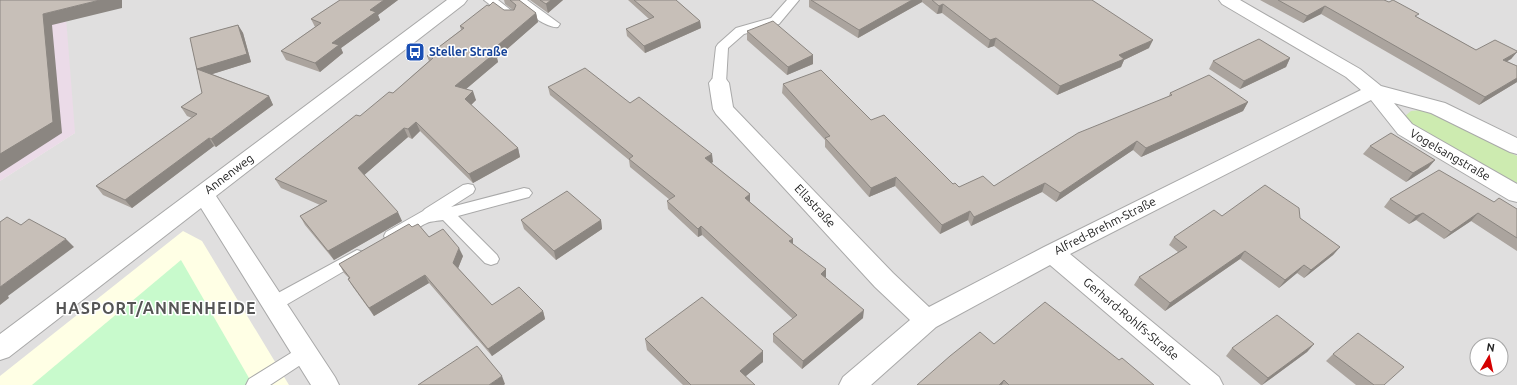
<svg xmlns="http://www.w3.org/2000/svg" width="1517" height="385" viewBox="0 0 1517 385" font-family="Ubuntu,sans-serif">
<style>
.residential{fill:#e0dfdf;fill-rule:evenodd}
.industrial{fill:#ebdbe8}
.education{fill:#ffffe5}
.grass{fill:#cdebb0}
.park{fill:#c8facc}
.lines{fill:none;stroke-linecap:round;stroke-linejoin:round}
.service-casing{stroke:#a9a9a9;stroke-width:2}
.minor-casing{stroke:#a9a9a9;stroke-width:2}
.service{fill:#fff;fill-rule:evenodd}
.minor{fill:#fff;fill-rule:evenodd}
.wall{fill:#aba49e}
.shaded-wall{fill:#8b8681}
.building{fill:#c7bfb8;stroke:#8b8681}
.labels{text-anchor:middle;stroke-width:3;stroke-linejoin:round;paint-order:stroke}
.transit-label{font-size:12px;font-weight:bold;fill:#164399;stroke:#fff;text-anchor:start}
.street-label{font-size:12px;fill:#222;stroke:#fff}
.district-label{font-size:16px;font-weight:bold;letter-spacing:1px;fill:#555;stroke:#fff}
</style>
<rect width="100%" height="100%" fill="#f2efe9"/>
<path class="residential" d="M 0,0 L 1517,0 L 1517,385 L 0,385 L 0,181 L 75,133 ZM 1477,345 L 1501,345 L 1501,369 L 1477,369 Z"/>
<path class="industrial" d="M 65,5 L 75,133 L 0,181 L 0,21 Z"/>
<path class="education" d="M 183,231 L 202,241 L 289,385 L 0,385 L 0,376 Z"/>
<path class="grass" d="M 1421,110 L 1438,116 L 1517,156 L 1517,188 L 1412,126 L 1404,117 L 1411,111 Z"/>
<path class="park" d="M 181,260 L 253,385 L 32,385 Z"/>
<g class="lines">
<defs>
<path id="service" d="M 484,0 L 498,0 L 517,15 L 515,18 L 507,18 Z
M 514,0 L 527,0 L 560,24 L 558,27 C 547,29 521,9 514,0 Z
M 787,0 L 799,0 L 779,24 L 744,34 L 728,48 L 726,83 L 724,86 L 719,87 L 714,86 L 712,83 L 716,47 L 718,44 L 736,28 L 771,18 Z
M 468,184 L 473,185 L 475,189 L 473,193 L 451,207 L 524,188 L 529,189 L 532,193 L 529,197 L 458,216 L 497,255 L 499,259 L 497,263 L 491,265 L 485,263 L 443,220 C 438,221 431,221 427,223 C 414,228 401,245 386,240 L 384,236 L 386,232 L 423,211 L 425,209 L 463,185 Z
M 357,250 L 363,252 L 365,256 L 363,260 L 279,309 L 273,311 L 267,309 L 265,304 L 267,299 Z
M 305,345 L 311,348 L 314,353 L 311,358 L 270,385 L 246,385 L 249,379 L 299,348 Z"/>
<path id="minor" d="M 447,0 L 467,0 L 464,4 L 216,196 L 335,377 L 339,385 L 311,385 L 201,208 L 9,357 L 0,360 L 0,334 Z
M 1219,0 L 1240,0 L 1360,69 L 1381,86 L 1445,103 L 1517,138 L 1517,154 L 1510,152 L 1431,113 L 1394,103 L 1412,124 L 1517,184 L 1517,202 L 1509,200 L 1398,134 L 1371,100 L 1070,254 L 1219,377 L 1223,385 L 1191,385 L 1050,265 L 936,327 L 871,385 L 839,385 L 843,377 L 910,320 L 875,287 L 716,114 L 713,109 L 709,83 L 712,79 L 719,77 L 726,79 L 729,83 L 733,107 L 893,273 L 929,307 L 1044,247 L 1361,90 L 1346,77 L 1222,4 Z"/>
</defs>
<use href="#service" class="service-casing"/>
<use href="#minor" class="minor-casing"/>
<use href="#service" class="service"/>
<use href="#minor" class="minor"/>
</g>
<path class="wall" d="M 340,0 L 398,0 L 378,15 L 380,20 L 341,48 L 343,53 L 320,72 L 286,60 L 281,51 L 315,27 L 311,19 Z
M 504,0 L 519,0 L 536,13 L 538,22 L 497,58 L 498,62 L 466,89 L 476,100 L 471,105 L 518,148 L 520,157 L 473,183 L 420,131 L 412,139 L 408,137 L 364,175 L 402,221 L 334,260 L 305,225 L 300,216 L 320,205 L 281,188 L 275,179 L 393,93 L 429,61 L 427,56 L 461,30 L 460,26 L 504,10 L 513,10 L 505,4 Z
M 530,0 L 563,0 L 548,13 Z
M 628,0 L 676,0 L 700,21 L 701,28 L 645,53 L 627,36 L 626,29 L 649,19 Z
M 809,0 L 1092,0 L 1149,48 L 1124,60 L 1121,67 L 1057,95 L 994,46 L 988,48 L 942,13 L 937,14 L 922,2 L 858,38 L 809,7 Z
M 1260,0 L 1384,0 L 1417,17 L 1476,50 L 1517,51 L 1517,52 L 1511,59 L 1507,61 L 1517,66 L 1517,82 L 1479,105 L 1321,14 L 1303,23 Z
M 238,25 L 243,33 L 251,62 L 212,74 L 269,96 L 273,105 L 216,147 L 214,146 L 132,208 L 103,195 L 96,186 L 192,118 L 187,116 L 181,107 L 202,93 L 190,38 Z
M 747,31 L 813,55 L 813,64 L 787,75 L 747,40 Z
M 1290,58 L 1286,67 L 1240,89 L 1209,69 L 1213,61 Z
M 783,84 L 871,120 L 953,184 L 959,187 L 994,186 L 1169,96 L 1170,93 L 1248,102 L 1243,111 L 1141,157 L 1133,150 L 1056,202 L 1042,192 L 971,226 L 968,220 L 940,234 L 895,186 L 869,197 L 825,147 L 825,140 L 782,93 Z
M 548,87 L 630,103 L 713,162 L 711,163 L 750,194 L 750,202 L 793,239 L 793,244 L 826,277 L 825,277 L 863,318 L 802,369 L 773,342 L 773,334 L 793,319 L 702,235 L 698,237 L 668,209 L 667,201 L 670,200 L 630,167 L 629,160 L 550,95 Z
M 1370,146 L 1435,160 L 1428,168 L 1406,182 L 1363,154 Z
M 1390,199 L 1494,202 L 1517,209 L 1517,251 L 1471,221 L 1444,239 L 1416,220 L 1409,224 L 1384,207 Z
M 1222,216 L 1300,218 L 1340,247 L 1333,255 L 1304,278 L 1297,273 L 1279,288 L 1240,259 L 1165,311 L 1134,285 L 1139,277 L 1178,252 L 1169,245 L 1174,237 Z
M 521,220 L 601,220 L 602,229 L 556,260 L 524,229 Z
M 412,227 L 463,256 L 458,268 L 492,305 L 543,311 L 545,319 L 492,356 L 429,283 L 374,316 L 353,287 L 348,279 L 349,278 L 344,273 L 339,264 Z
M 645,339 L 763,351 L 763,362 L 745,376 L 755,385 L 683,385 L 647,350 Z
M 994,344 L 1119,360 L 1154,385 L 917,385 Z
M 1314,344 L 1307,352 L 1262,385 L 1261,385 L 1226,356 L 1232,348 Z
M 1333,354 L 1385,385 L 1356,385 L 1326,361 Z"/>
<path class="shaded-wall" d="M 100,0 L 122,0 L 122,8 L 52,25 L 62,133 L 0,173 L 0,154 L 43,14 Z
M 384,0 L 398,0 L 378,15 L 380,20 L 341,48 L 343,53 L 320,72 L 315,63 L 332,43 L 370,10 Z
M 551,0 L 563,0 L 548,13 L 546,4 Z
M 912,0 L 922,0 L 922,2 L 858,38 L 859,30 Z
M 943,4 L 942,13 L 937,14 L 939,6 Z
M 1325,6 L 1321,14 L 1303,23 L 1307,16 Z
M 536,13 L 538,22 L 497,58 L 498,62 L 459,95 L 455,86 L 491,51 Z
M 700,21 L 701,28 L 645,53 L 644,46 Z
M 238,25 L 243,33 L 251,62 L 203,77 L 197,69 Z
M 996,38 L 994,46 L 988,48 L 990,40 Z
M 1153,40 L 1149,48 L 1124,60 L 1121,67 L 1057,95 L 1060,86 L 1119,55 Z
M 1517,52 L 1511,59 L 1497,67 L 1503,60 Z
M 813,55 L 813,64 L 787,75 L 788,67 Z
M 1290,58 L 1286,67 L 1240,89 L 1244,81 Z
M 1517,78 L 1517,82 L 1479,105 L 1485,97 Z
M 473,91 L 476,100 L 468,108 L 465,99 Z
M 269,96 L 273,105 L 216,147 L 211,139 Z
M 1248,102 L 1243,111 L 1141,157 L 1146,148 Z
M 416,122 L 420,131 L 412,139 L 408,129 Z
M 404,128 L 408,137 L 362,177 L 358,168 Z
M 209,138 L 214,146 L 132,208 L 125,200 Z
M 1137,141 L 1133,150 L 1056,202 L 1060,193 Z
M 518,148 L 520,157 L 473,183 L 469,174 Z
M 712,154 L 713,162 L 706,166 L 705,158 Z
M 1435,160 L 1428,168 L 1406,182 L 1413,173 Z
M 896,177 L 895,186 L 869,197 L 871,188 Z
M 1045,183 L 1042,192 L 971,226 L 974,217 Z
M 750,194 L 750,203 L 745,198 Z
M 970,211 L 968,220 L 940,234 L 942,225 Z
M 398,212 L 402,221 L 334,260 L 328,251 Z
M 1423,213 L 1416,220 L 1409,224 L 1416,216 Z
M 1478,213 L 1471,221 L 1444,239 L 1451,232 Z
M 601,220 L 602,229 L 556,260 L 554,251 Z
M 701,226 L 702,235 L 698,237 L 698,229 Z
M 66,239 L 74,247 L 8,296 L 9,298 L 0,305 L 0,287 Z
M 793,239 L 793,247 L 789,241 Z
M 1340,247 L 1333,255 L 1304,278 L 1311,270 Z
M 459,248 L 463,256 L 457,271 L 453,263 Z
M 1245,251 L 1240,259 L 1165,311 L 1170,303 Z
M 1304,265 L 1297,273 L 1279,288 L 1285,280 Z
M 826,269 L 826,277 L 820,282 L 821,274 Z
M 425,275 L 429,283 L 374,316 L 369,308 Z
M 864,310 L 863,318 L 802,369 L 803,361 Z
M 543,311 L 545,319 L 492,356 L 488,349 Z
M 1314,344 L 1307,352 L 1262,385 L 1268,378 Z
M 763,351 L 763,362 L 740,381 L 740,371 Z
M 502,376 L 505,384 L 504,385 L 489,385 Z
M 1004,380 L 1002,385 L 999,385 Z"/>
<path class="building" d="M 0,0 L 100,0 L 43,14 L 53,122 L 0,154 Z
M 340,0 L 384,0 L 370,10 L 376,12 L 332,43 L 339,45 L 315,63 L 281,51 L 321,23 L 311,19 Z
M 510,0 L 519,0 L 536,13 L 491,51 L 495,53 L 455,86 L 473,91 L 465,99 L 518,148 L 469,174 L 416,122 L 408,129 L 404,128 L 358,168 L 398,212 L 328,251 L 300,216 L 327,201 L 275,179 L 356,115 L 360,116 L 389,92 L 393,93 L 433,58 L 427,56 L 464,28 L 460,26 L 487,5 L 489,6 L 493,2 L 504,10 L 514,10 L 516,5 Z
M 540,0 L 551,0 L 546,4 Z
M 634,0 L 676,0 L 700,21 L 644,46 L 626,29 L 654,17 Z
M 811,0 L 912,0 L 859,30 Z
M 932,0 L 1092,0 L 1153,40 L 1119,55 L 1124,59 L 1060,86 L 996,38 L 990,40 L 943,4 L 939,6 Z
M 1278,0 L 1384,0 L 1389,2 L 1393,0 L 1419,14 L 1415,16 L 1476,50 L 1495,40 L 1517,51 L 1517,52 L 1503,60 L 1517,66 L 1517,78 L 1485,97 L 1325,6 L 1307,16 Z
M 773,21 L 813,55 L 788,67 L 747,31 Z
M 238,25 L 247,54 L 197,69 L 269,96 L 211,139 L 209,138 L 125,200 L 96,186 L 197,114 L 181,107 L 202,93 L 190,38 Z
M 1259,39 L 1290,58 L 1244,81 L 1213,61 Z
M 585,68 L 630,103 L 639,97 L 712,154 L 705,158 L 750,194 L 745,198 L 793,239 L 789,241 L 826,269 L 821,274 L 864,310 L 803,361 L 773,334 L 797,315 L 701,226 L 698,229 L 667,201 L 675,196 L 629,159 L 633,156 L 548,87 Z
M 821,70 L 871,120 L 884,115 L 953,184 L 955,183 L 959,187 L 983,176 L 994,186 L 1078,133 L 1172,95 L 1170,93 L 1209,75 L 1248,102 L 1146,148 L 1137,141 L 1060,193 L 1045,183 L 974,217 L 970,211 L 942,225 L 896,177 L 871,188 L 825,138 L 830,136 L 783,84 Z
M 1391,133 L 1435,160 L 1413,173 L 1370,146 Z
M 1439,170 L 1494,202 L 1499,198 L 1517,209 L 1517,238 L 1478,213 L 1451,232 L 1423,213 L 1416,216 L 1390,199 Z
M 1265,185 L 1299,208 L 1300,218 L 1340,247 L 1311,270 L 1304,265 L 1285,280 L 1245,251 L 1170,303 L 1139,277 L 1187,247 L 1174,237 L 1214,210 L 1222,216 Z
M 567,191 L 601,220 L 554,251 L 521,220 Z
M 7,217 L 21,225 L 29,219 L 66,239 L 0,287 L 0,222 Z
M 409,224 L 412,227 L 418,224 L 429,237 L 443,229 L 459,248 L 453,263 L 492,305 L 519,287 L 543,311 L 488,349 L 425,275 L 369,308 L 348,279 L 350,278 L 339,264 Z
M 702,297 L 763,351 L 740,371 L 755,385 L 691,385 L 645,339 Z
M 1045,302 L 1119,360 L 1122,358 L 1154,385 L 1009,385 L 1004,380 L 999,385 L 917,385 L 950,356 L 980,332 L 994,344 Z
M 1277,315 L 1314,344 L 1268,378 L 1232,348 Z
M 1358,333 L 1404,367 L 1384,385 L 1374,385 L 1333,354 Z
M 477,346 L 502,376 L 489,385 L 418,385 Z"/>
<defs>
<symbol id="bus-square" viewBox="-11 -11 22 22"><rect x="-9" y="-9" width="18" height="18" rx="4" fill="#1a4fb4" stroke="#fff"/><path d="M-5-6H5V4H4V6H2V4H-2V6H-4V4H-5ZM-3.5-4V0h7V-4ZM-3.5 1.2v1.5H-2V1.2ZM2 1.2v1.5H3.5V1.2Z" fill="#fff"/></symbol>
</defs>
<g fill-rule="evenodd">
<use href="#bus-square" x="404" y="41" width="22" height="22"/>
</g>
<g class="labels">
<g class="transit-label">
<text x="429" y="56">Steller Straße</text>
</g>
<g class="street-label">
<text transform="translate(1450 155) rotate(30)" y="4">Vogelsangstraße</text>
<text transform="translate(229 174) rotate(-37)" y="4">Annenweg</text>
<text transform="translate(815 206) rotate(47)" y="4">Ellastraße</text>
<text transform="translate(1105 226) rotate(-27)" y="4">Alfred-Brehm-Straße</text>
<text transform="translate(1131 319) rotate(40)" y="4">Gerhard-Rohlfs-Straße</text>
</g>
<g class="district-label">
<text x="156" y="314">HASPORT/ANNENHEIDE</text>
</g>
</g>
<g transform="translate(1489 357) rotate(9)"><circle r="19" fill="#ffffff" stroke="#a7a7a7"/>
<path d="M0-3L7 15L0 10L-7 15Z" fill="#d40000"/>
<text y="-6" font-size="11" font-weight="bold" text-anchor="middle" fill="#222222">N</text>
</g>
</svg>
